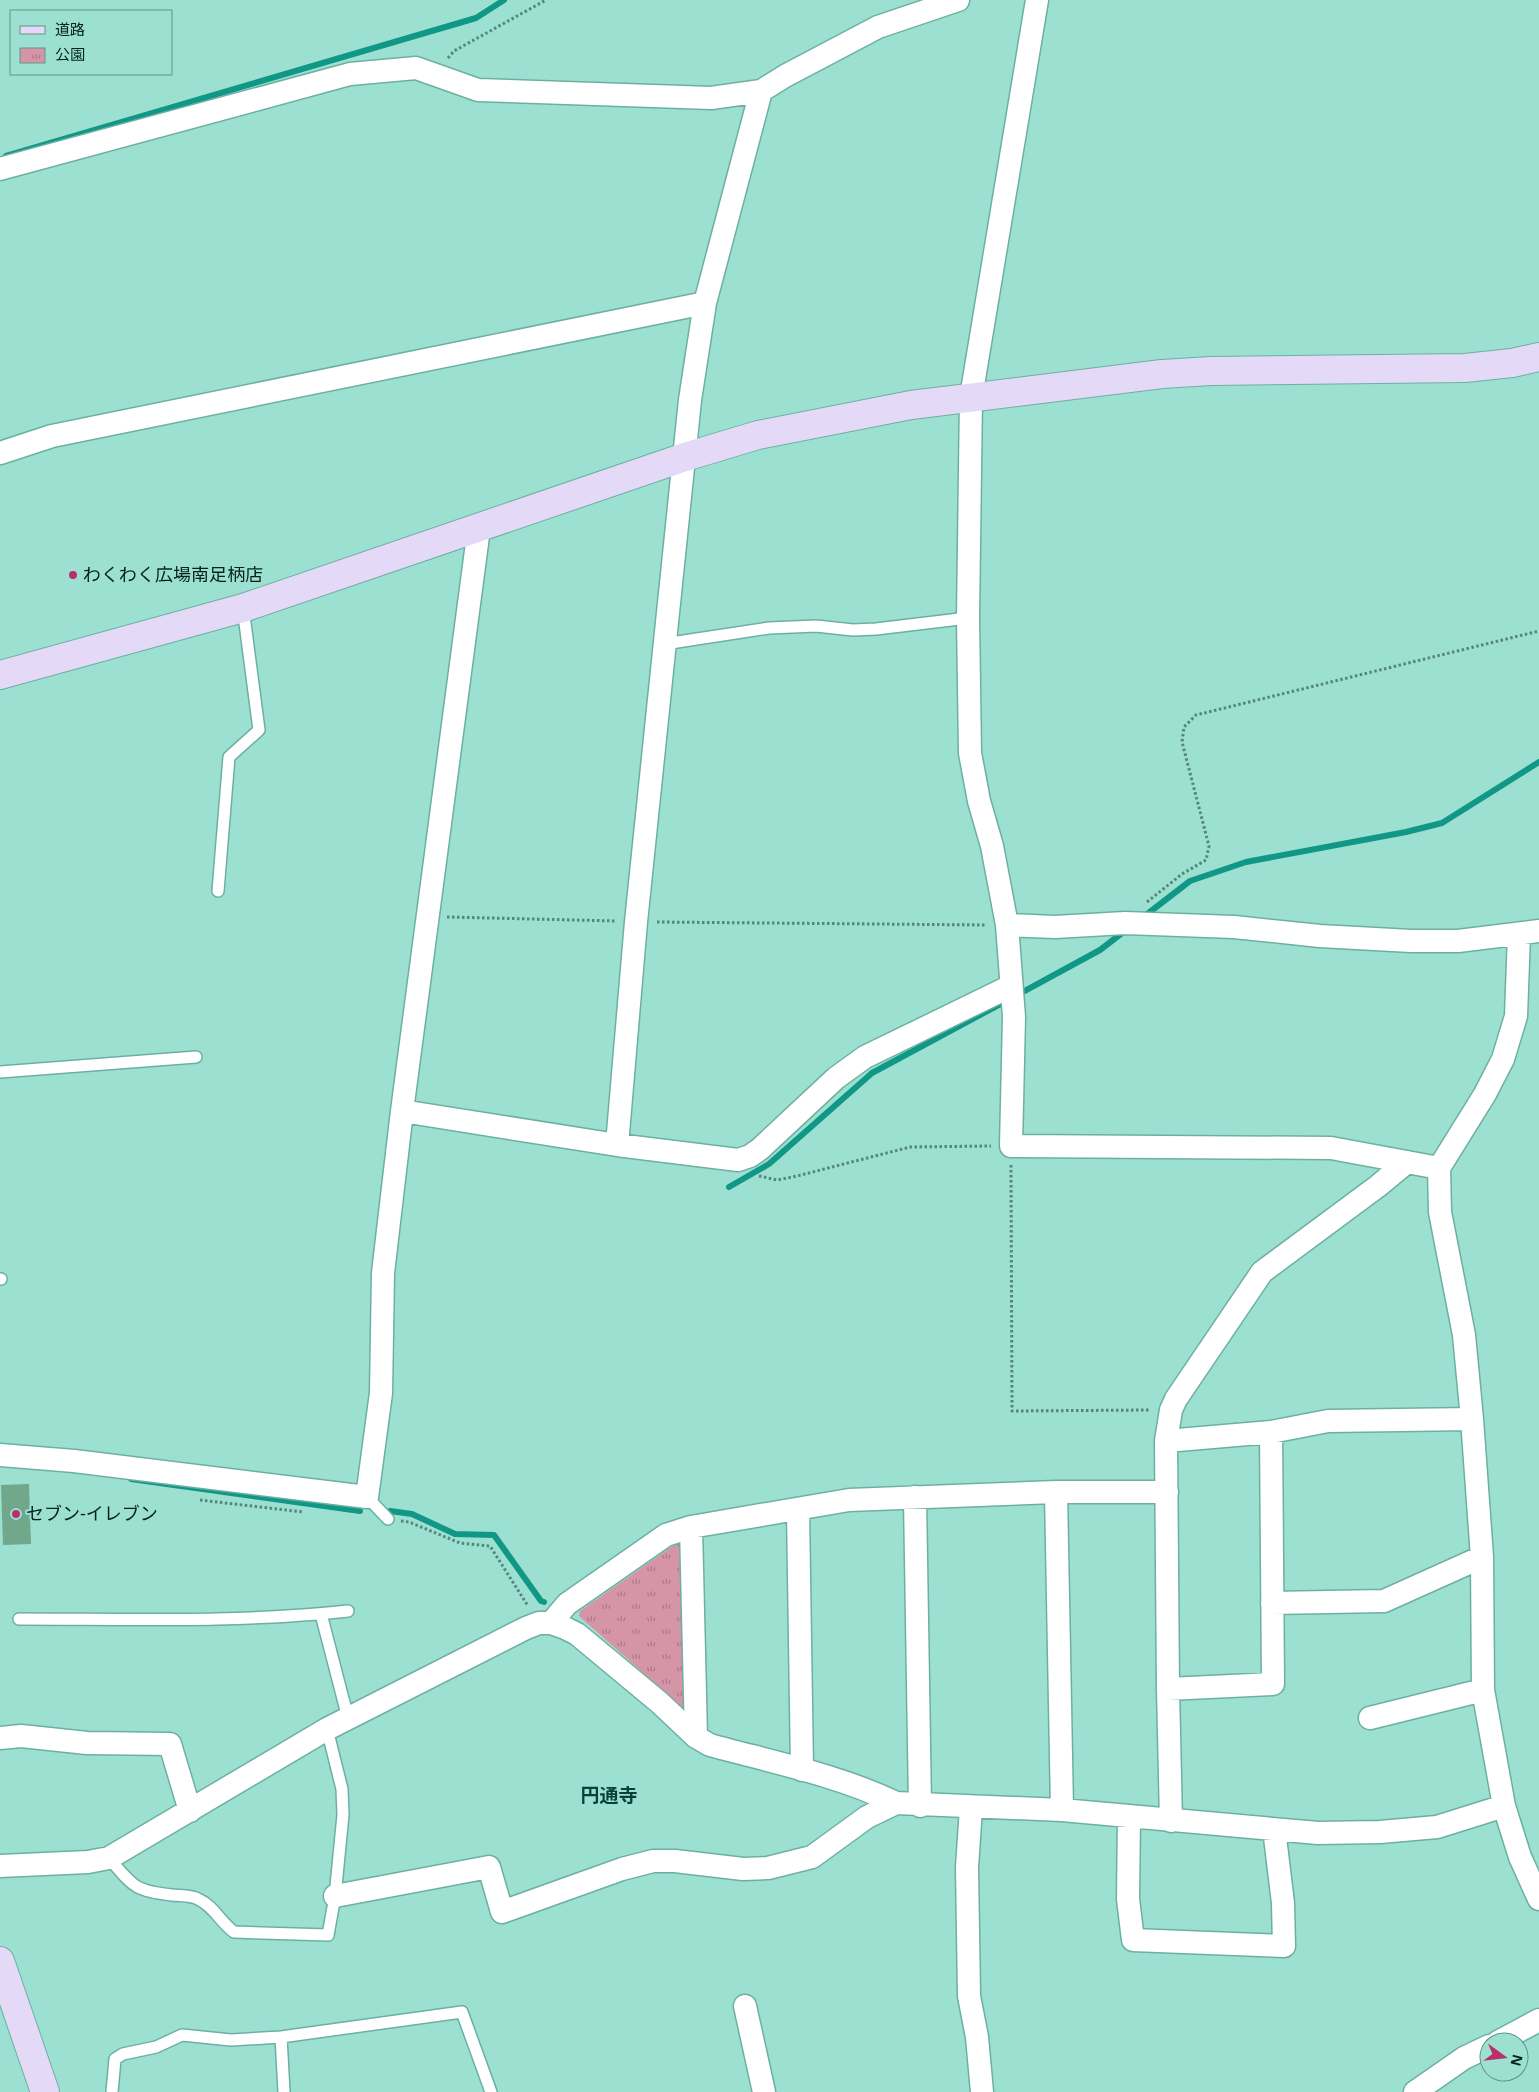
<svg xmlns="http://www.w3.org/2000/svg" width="1539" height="2092" viewBox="0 0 1539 2092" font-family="'Open Sans','Noto Sans JP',sans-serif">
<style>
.park{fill:url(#park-tufts)}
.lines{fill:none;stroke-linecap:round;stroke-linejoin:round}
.stream{stroke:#119786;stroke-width:6}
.building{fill:#71a78b}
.lane-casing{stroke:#6db0a3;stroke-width:14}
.street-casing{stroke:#6db0a3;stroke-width:25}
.secondary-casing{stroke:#6db0a3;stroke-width:30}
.path{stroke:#54867c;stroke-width:3;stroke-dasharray:2.5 2.5;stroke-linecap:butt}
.lane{stroke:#fff;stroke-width:11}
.street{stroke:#fff;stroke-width:22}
.secondary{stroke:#e4d9f6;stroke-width:28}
.poi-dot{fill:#bb3068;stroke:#9ce0d2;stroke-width:2}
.labels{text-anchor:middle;stroke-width:4;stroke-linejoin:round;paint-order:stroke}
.poi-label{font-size:18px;fill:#05221e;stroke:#9ce0d2;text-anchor:start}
.neighbourhood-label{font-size:19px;font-weight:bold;fill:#094139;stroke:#9ce0d2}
</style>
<defs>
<pattern id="park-tufts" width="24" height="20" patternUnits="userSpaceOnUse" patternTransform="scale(1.25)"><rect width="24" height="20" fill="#d595a7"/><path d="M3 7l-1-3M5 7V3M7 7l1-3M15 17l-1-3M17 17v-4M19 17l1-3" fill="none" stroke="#ab7987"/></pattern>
</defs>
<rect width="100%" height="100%" fill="#9ce0d2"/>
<path class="park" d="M 687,1544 L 685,1710 L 579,1616 L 580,1611 L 674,1545 Z"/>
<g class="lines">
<path class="stream" d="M 6,156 L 476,18 L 504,0
M 1142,918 L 1190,881 L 1246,862 L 1406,832 L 1442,823 L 1539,762
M 1017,995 L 1100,950 L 1126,930
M 729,1187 L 769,1164 L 872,1073 L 1006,1001
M 131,1479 L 360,1511
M 390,1511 L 412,1514 L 455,1534 L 494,1535 L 541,1601 L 544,1602"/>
</g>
<path class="building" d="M 29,1484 L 31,1544 L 3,1545 L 1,1485 Z"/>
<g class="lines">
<defs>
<path id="lane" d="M 664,644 L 769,628 L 816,626 L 853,630 L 876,629 L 968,618
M 218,891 L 229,757 L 259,730 L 243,608
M 0,1072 L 196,1057
M 0,1279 L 1,1279
M 367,1497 L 388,1519
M 321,1614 L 348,1718
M 19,1619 C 129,1619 239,1623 348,1611
M 109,1858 C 133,1886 134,1891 172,1895 C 180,1896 191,1895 198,1899 C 214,1906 220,1922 234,1932 L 328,1935 L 335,1896 L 343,1815 L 342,1789 L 327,1729
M 281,2037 L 284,2092
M 112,2092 L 115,2059 L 123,2054 L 156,2047 L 182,2035 L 231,2040 L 281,2037 L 462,2012 L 491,2092"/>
<path id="street" d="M 1037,0 L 971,397 L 968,618 L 970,753 L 979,801 L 992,846 L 1007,925 L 1014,1017 L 1011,1146 L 1331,1148 L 1439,1168
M 0,169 L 350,74 L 416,68 L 478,90 L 711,98 L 761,91 L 785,76 L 878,27 L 958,0
M 0,453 L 52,436 L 705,303
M 1007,925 L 1055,927 L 1125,923 L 1234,927 L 1320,936 L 1411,941 L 1458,941 L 1539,931
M 1519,934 L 1516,1016 L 1503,1059 L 1485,1094 L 1439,1168 L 1440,1212 L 1464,1335 L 1472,1419 L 1482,1557 L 1483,1690 L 1504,1806 L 1520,1857 L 1539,1899
M 402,1111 L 617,1145 L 738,1160 L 750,1156 L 760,1149 L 836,1078 L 865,1057 L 1011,986
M 617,1145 L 636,922 L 690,400 L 705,303 L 761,91
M 1166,1441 L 1171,1410 L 1176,1399 L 1262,1272 L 1378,1186 L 1407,1162
M 0,1455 L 74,1461 L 367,1497 L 381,1393 L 383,1273 L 402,1111 L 479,528
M 1056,1492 L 1062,1810
M 915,1497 L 920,1806
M 798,1510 L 802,1770
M 691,1527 L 696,1737
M 1272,1603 L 1384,1601 L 1482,1557
M 551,1623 L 565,1628 L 577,1634 L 660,1703 L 696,1737 L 710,1745 C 772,1762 838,1775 896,1803 L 1062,1810 L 1318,1833 L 1380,1832 L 1437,1827 L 1504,1806
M 1168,1689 L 1273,1684 L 1271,1432
M 1370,1718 L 1483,1690
M 0,1738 L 21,1736 L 87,1743 L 170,1744 L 190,1811
M 971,1808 L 967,1867 L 969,1996 L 977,2037 L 982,2092
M 1129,1817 L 1128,1899 L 1133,1940 L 1284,1946 L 1283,1903 L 1274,1829
M 1171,1821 L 1168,1689 L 1166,1441 L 1271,1432 L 1328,1421 L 1472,1419
M 0,1866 L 88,1862 L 109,1858 L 327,1729 L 526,1628 L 539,1623 L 551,1623 L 567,1604 L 666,1535 L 691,1527 L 849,1500 L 1056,1492 L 1167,1492
M 335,1896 L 489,1867 L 502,1912 L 622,1869 L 653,1861 L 675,1861 L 743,1869 L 768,1868 L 812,1857 L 867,1817 L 896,1803
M 745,2006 L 764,2092
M 1498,2042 L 1539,2020
M 1415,2092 L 1464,2058 L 1489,2046"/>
<path id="secondary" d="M 0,675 L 243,608 L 685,457 L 758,435 L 911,405 L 1162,374 L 1211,371 L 1465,368 L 1512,363 L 1539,357
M 0,1961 L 45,2092"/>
</defs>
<use href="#lane" class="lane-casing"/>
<use href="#street" class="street-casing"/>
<use href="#secondary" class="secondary-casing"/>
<path class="path" d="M 448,58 L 454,51 L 546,0
M 1147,902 L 1182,874 L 1206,860 L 1209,846 L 1182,742 L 1184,727 L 1196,715 L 1539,631
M 447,917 L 616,921
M 657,922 L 986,925
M 1011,1165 L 1012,1411 L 1150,1410
M 759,1176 L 777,1180 L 797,1176 L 910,1147 L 991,1146
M 200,1500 L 303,1512
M 401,1521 L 409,1522 L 460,1543 L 490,1546 L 528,1606"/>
<use href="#lane" class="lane"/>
<use href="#street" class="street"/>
<use href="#secondary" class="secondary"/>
</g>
<g class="poi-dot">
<circle cx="73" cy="575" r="5"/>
<circle cx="16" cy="1514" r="5"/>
</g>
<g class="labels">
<g class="poi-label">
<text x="83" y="581">わくわく広場南足柄店</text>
<text x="26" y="1520">セブン-イレブン</text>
</g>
<g class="neighbourhood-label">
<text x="609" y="1802">円通寺</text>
</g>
</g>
<rect x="10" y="10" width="162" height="65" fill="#9ce0d2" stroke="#60948a"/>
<rect x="20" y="26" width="25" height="8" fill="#e4d9f6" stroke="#60948a"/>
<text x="55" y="35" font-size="15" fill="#05221e">道路</text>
<rect x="20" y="48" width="25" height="15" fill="url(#park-tufts)" stroke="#60948a"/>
<text x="55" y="60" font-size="15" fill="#05221e">公園</text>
<g transform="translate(1504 2057) rotate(105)"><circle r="24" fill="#9ce0d2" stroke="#60948a"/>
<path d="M0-4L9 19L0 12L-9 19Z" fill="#bb3068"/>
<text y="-8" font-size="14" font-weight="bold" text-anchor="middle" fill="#05221e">N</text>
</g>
</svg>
